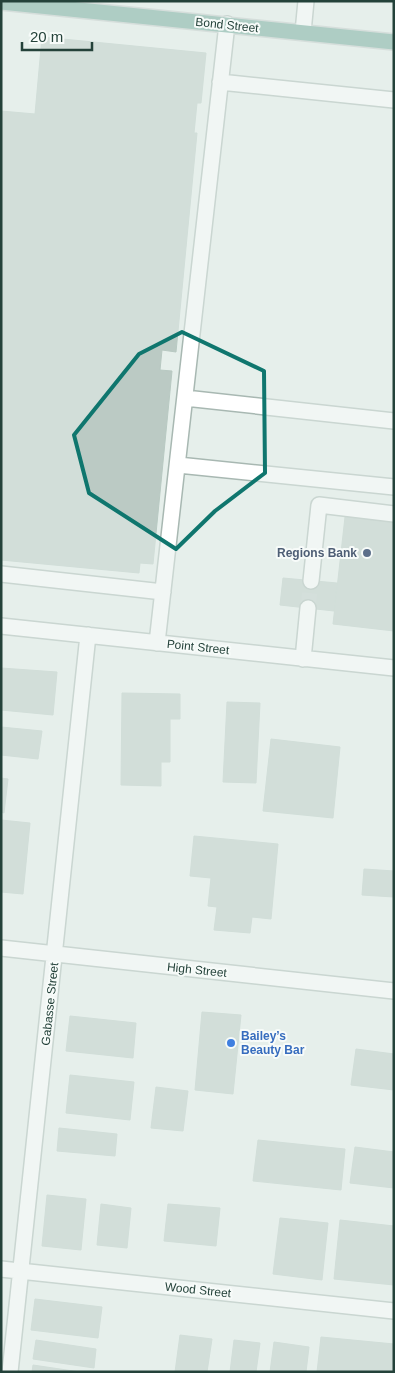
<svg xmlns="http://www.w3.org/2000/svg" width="395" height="1373" viewBox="0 0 395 1373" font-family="Arial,sans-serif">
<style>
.building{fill:#bbcac4;stroke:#b8c9c2}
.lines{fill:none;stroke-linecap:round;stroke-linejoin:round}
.minor-tunnel{stroke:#bfccc8;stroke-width:15;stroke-dasharray:15 8;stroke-linecap:butt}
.minor-casing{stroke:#a8b8b2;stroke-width:18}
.major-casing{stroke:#c2cac8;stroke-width:18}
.minor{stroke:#fff;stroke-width:15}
.major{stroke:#6aa596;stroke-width:15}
.marked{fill:none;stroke:#0f766e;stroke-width:4;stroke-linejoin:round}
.service-dot{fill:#5c6f8a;stroke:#f7fbf9;stroke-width:2}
.shop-dot{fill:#3f7fe0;stroke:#f7fbf9;stroke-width:2}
.labels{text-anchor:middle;stroke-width:4;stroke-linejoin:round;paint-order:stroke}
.street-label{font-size:12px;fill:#24423a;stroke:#f7fbf9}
.service-label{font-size:12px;font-weight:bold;fill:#4e5e75;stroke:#f7fbf9;text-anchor:end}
.shop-label{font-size:12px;font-weight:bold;fill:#366cbe;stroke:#f7fbf9;text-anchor:start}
</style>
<rect width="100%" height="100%" fill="#e6efeb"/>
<path class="building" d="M 42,37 L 206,53 L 201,103 L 197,103 L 194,133 L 197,133 L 176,352 L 162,350 L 160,370 L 172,371 L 153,564 L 140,563 L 139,573 L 1,560 L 1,111 L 35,114 Z
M 345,517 L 394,522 L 394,631 L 333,624 Z
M 283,578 L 337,583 L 334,611 L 280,605 Z
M 1,668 L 57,672 L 53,715 L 1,710 Z
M 122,693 L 180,694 L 180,719 L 170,719 L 170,762 L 161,762 L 161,786 L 121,785 Z
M 227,702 L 260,703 L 256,783 L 223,782 Z
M 1,727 L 42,731 L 38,759 L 1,755 Z
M 271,739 L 340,747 L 333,818 L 263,811 Z
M 1,778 L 8,779 L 4,813 L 1,812 Z
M 1,820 L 30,823 L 23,894 L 1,892 Z
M 194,836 L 278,844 L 271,919 L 252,917 L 250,933 L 214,930 L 217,907 L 208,906 L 211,878 L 190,876 Z
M 364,869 L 394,871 L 394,897 L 362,895 Z
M 202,1012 L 241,1015 L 233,1094 L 195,1090 Z
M 70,1016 L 136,1023 L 133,1058 L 66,1051 Z
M 356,1049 L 394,1054 L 394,1090 L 351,1085 Z
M 70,1075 L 134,1082 L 130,1120 L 66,1113 Z
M 156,1087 L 188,1091 L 183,1131 L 151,1128 Z
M 59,1128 L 117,1134 L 115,1156 L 57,1151 Z
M 258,1140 L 345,1149 L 341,1190 L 253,1181 Z
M 355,1147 L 394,1152 L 394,1188 L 350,1183 Z
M 47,1195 L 86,1199 L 81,1250 L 42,1246 Z
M 101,1204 L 131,1208 L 127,1248 L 97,1245 Z
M 168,1204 L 220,1208 L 216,1246 L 164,1241 Z
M 280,1218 L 328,1223 L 322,1280 L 273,1274 Z
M 340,1220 L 394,1226 L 394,1285 L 334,1279 Z
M 35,1299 L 102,1307 L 98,1338 L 31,1330 Z
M 180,1335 L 212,1339 L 207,1372 L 175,1372 Z
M 321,1337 L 394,1344 L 394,1372 L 317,1372 Z
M 36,1340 L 96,1349 L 94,1368 L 33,1359 Z
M 234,1340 L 260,1343 L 256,1372 L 230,1372 Z
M 274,1342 L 309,1347 L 306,1372 L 270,1372 Z
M 33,1365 L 80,1372 L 32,1372 Z"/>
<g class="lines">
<path class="minor-tunnel" d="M 308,608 L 311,581"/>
<defs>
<path id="minor" d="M 303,32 L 306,1
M 220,82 L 394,100
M 185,398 L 394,421
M 178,465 L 394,487
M 1,574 L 163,592
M 311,581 L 319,505 L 394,514
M 1,626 L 394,668
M 157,643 L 227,24
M 303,659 L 308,608
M 1,948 L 394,991
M 1,1269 L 394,1311
M 10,1372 L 88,635"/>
<path id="major" d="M 1,2 L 394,42"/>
</defs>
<use href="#minor" class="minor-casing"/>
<use href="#major" class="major-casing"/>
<use href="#minor" class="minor"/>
<use href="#major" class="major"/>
</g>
<path d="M0 0H395V1373H0ZM 182,332 L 264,371 L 265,473 L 215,511 L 176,549 L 89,493 L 74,435 L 139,354 Z" fill="#e6efeb" fill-opacity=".55" fill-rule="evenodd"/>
<path class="marked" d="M 182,332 L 264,371 L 265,473 L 215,511 L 176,549 L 89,493 L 74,435 L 139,354 Z"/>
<circle class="service-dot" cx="367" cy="553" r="5"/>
<circle class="shop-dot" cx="231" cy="1043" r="5"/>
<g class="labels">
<g class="street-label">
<text transform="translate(227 25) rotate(6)" y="4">Bond Street</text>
<text transform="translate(198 647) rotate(6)" y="4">Point Street</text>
<text transform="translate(197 970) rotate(6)" y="4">High Street</text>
<text transform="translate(50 1004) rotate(-84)" y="4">Gabasse Street</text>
<text transform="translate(198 1290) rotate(6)" y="4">Wood Street</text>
</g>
<g class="service-label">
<text x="357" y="557">Regions Bank</text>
</g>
<g class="shop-label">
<text x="241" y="1040">Bailey’s<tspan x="241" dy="14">Beauty Bar</tspan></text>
</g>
</g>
<rect width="395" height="1373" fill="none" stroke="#24423a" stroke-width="5"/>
<path d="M22 42v8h70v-8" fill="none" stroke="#24423a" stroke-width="2.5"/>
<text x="30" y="42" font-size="15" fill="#24423a" stroke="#f7fbf9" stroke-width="4" paint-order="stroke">20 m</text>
</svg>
